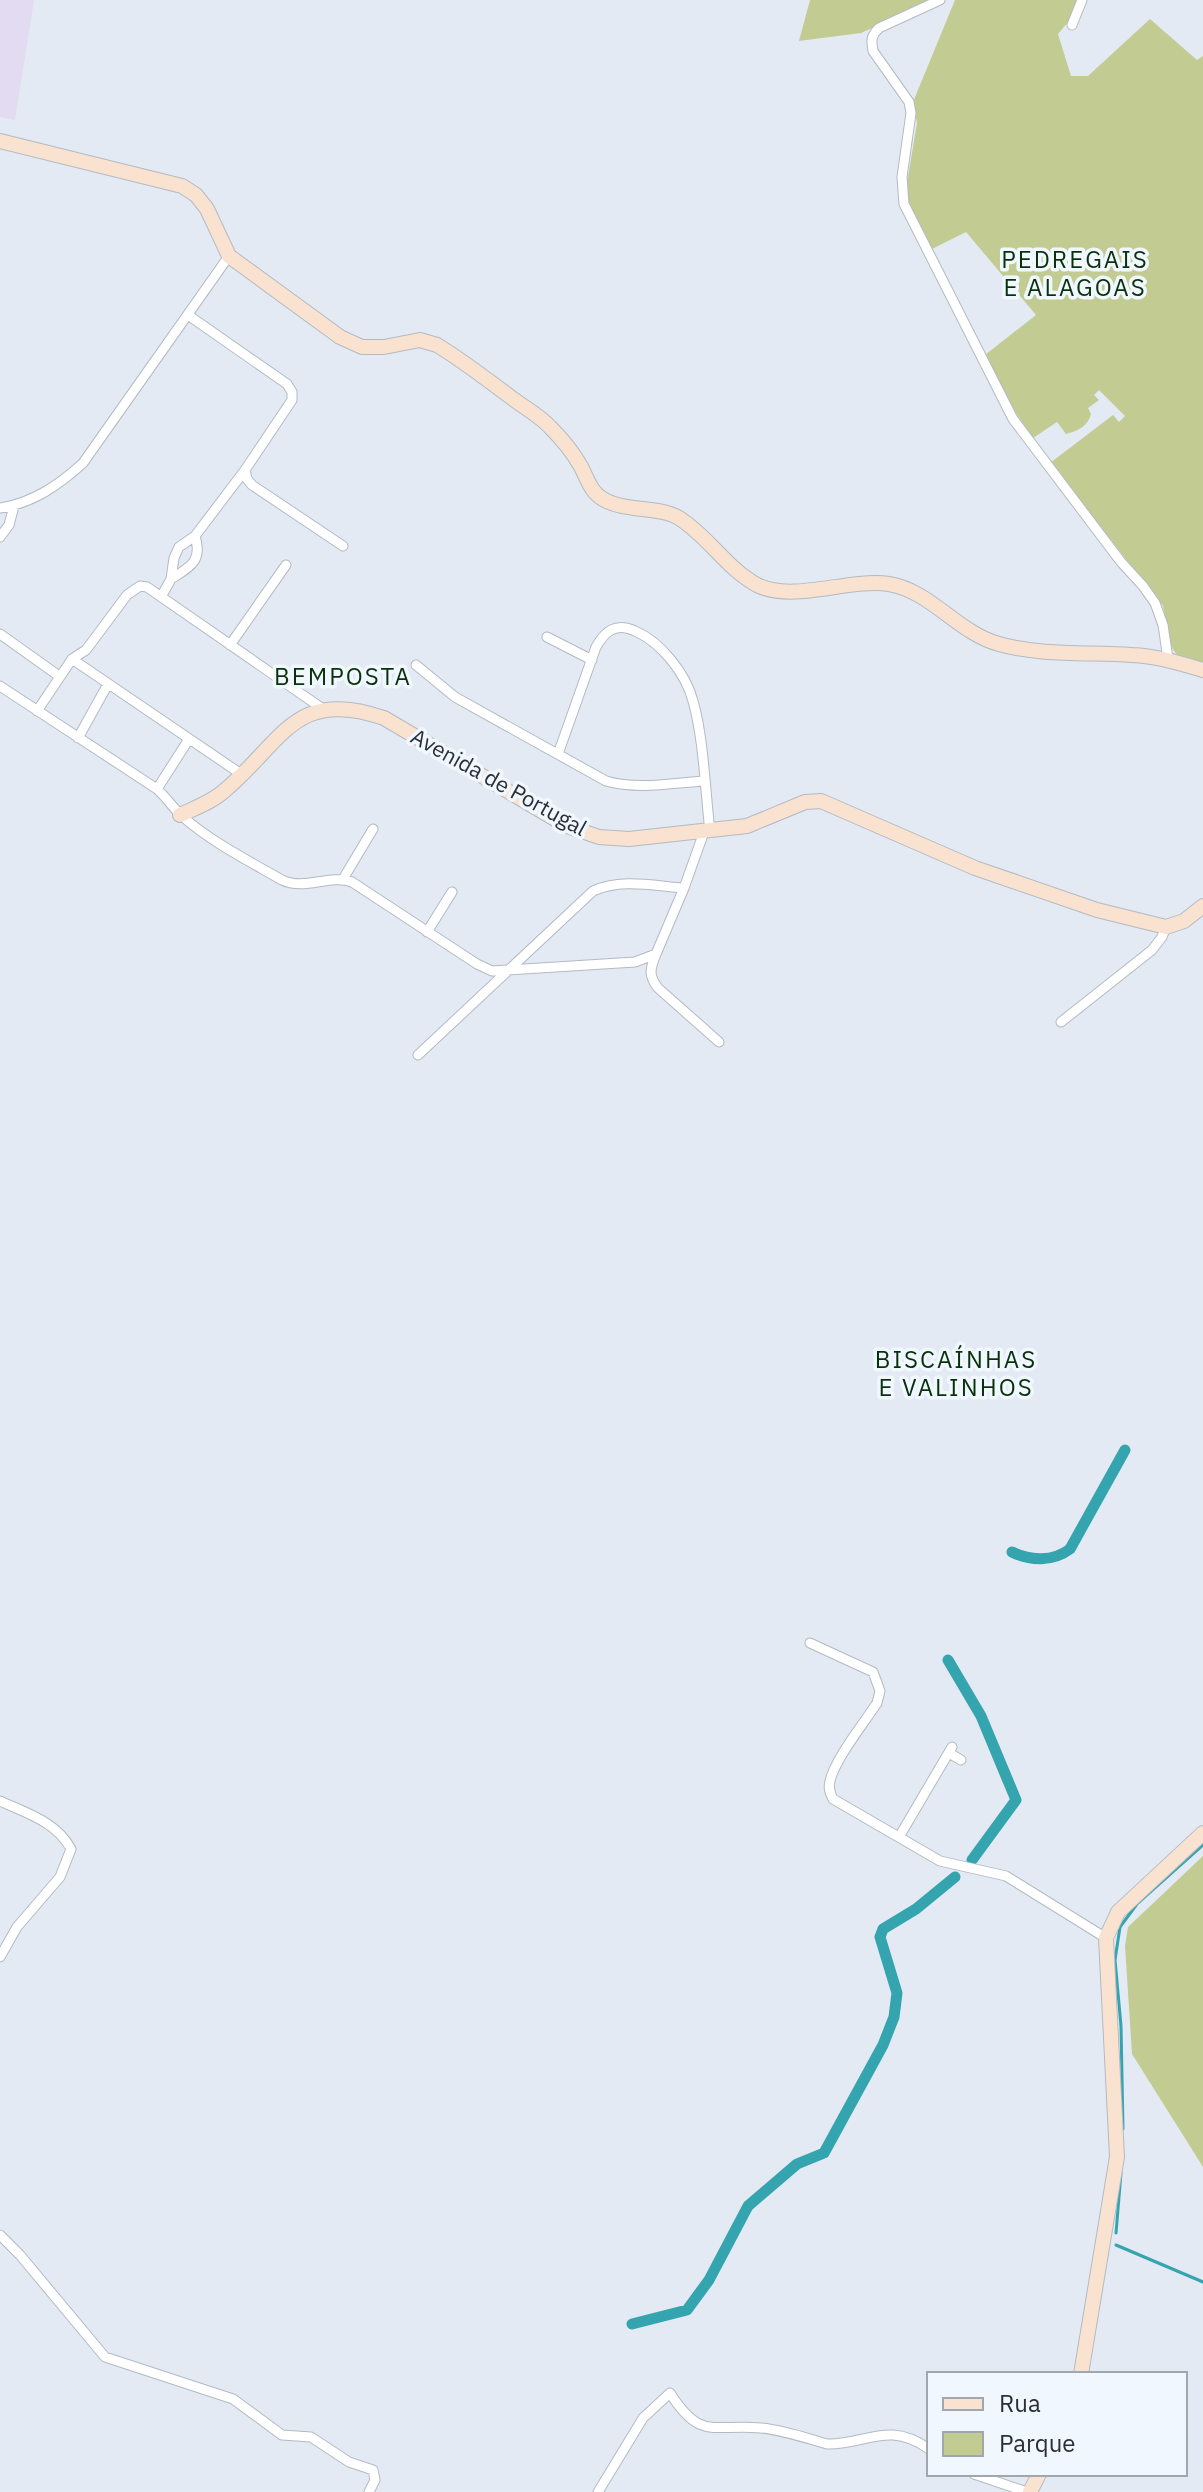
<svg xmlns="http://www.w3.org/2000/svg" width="1203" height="2492" viewBox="0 0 1203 2492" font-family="'IBM Plex Sans',sans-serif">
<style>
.education{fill:#e3dbf1}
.green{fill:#c2cc92}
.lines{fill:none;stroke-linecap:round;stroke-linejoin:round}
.stream{stroke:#34a4af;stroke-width:3}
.canal{stroke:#34a4af;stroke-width:11}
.street-casing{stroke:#b3bac2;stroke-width:11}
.secondary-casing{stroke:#b3bac2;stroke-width:16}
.street{stroke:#fff;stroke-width:9}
.secondary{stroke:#f9e2d0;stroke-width:14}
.labels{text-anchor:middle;stroke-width:7;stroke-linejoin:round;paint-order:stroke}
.street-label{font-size:22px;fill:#2c2f33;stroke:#f1f7ff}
.neighbourhood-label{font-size:24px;letter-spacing:2px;fill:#09320b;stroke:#f1f7ff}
</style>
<rect width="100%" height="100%" fill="#e3eaf3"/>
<path class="education" d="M 0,0 L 34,0 L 15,120 L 0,117 Z"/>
<path class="green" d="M 810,0 L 934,0 L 861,33 L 799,41 Z
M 955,0 L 1080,0 L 1074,15 L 1058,34 L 1071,76 L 1088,76 L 1150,19 L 1197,60 L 1203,56 L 1203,665 L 1176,654 L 1171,646 L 1163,606 L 1050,463 L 1113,415 L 1119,422 L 1125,416 L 1099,390 L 1094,395 L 1099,400 L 1088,408 L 1091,414 C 1088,426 1078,431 1066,434 L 1057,422 L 1033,438 L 1016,413 L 985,355 L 1036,315 L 966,232 L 930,250 L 908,200 L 907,183 L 917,123 L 913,102 Z
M 1203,1856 L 1203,2167 L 1132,2054 L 1125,1946 L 1128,1927 Z"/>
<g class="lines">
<path class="stream" d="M 1123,2129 L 1121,2026 L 1115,1960 L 1120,1927 L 1137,1904 L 1203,1845
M 1116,2233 L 1121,2173
M 1116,2245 L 1203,2282"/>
<path class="canal" d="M 1012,1552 C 1030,1561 1053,1562 1070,1549 L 1125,1450
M 948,1660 L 981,1716 L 1016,1800 L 972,1860
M 632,2324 L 687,2310 L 709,2280 L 748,2206 L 797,2164 L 824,2153 L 883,2045 L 894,2017 L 897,1993 L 880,1937 L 883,1929 L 916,1909 L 955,1877"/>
<defs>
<path id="street" d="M 940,0 L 879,28 C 871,36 871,40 873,51 L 909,102 L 911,113 L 902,177 L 904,204 L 1013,419 L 1121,562 L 1143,586 L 1155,603 L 1163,625 L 1168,659
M 1072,25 L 1082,0
M 245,470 L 247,479 L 252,485 L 343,546
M 0,508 C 33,503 59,485 83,463 L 229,256
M 0,537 L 9,525 L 14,506
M 171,579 C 190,567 203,561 195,536
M 161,597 L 171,579 L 174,558 L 179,547 L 195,536 L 245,470 L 292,400 L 292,392 L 287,384 L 188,315
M 0,634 L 59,676
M 547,637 L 592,660
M 230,645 L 286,565
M 72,659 L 241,774
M 416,665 L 455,697 L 606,781 C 637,790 673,783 704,781
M 0,686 L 157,789 C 167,798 173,808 182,816 C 211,842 249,861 282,880 C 305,891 329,874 352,882 L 477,964 L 492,971 L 635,962 L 656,954 L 684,888 L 704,832
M 37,711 L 72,659 L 86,650 L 127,595 L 140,586 L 147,587 L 323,709
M 78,738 L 108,684
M 558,754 L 596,647 C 605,631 616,622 635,631 C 661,642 686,674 693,701 C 704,740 705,790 710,831
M 157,789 L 189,739
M 343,879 L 373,829
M 427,932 L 452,892
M 656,954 C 650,969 648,975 658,988 L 719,1042
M 1061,1022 L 1152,950 L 1162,937 L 1166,927
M 418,1055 L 593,891 C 621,878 654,886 684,888
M 810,1643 L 873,1672 L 880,1691 L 877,1703 C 864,1723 835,1759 830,1781 C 828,1788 830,1793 833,1799 L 940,1861 L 1006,1876 L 1106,1938
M 949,1753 L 961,1760
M 0,1801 C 26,1813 57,1822 71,1849 L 60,1877 L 17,1927 L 0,1957
M 899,1837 L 952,1747
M 0,2235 L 20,2255 L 105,2357 L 233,2399 L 282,2435 L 311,2437 L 349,2462 L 373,2470 L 375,2480 L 369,2492
M 974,2474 L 1027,2492
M 598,2492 L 643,2418 L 670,2393 C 701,2442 714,2423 761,2428 C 783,2430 806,2438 827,2444 C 866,2445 888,2420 929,2449"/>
<path id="secondary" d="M 0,141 L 182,186 L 196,195 L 207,209 L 229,256 L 340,337 L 362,347 L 384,347 L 420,340 L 437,345 C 465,362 490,382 516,401 C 527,409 541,417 550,427 C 561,438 572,451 580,465 C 587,477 590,492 603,499 C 624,512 660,506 679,518 C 708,536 727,569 757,585 C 793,603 849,578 889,584 C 931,591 958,633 999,644 C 1042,656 1089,652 1132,655 C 1157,656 1179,663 1203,670
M 180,815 C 195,808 212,802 224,791 C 283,742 294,687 384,718 L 567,826 L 599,837 L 629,839 L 747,826 L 805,802 L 821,801 L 975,868 L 1097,910 L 1166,927 L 1184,921 L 1203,906
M 1081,2374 L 1117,2157 L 1106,1938 L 1118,1912 L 1203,1833
M 1030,2492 L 1039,2474"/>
</defs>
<use href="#street" class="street-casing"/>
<use href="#secondary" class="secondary-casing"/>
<use href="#street" class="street"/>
<use href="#secondary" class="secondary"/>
</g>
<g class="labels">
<g class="street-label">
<text transform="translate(499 782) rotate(29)" y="8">Avenida de Portugal</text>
</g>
<g class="neighbourhood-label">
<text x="1075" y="268">PEDREGAIS<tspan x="1075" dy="28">E ALAGOAS</tspan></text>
<text x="343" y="685">BEMPOSTA</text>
<text x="956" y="1368">BISCAÍNHAS<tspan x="956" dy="28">E VALINHOS</tspan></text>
</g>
</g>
<rect x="927" y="2372" width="260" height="104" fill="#f1f7ff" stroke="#a2a7ad" stroke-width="2"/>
<rect x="943" y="2398" width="40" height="12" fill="#f9e2d0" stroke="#a2a7ad" stroke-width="2"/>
<text x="999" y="2412" font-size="24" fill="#2c2f33">Rua</text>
<rect x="943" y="2432" width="40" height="24" fill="#c2cc92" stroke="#a2a7ad" stroke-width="2"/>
<text x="999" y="2452" font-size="24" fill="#2c2f33">Parque</text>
</svg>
